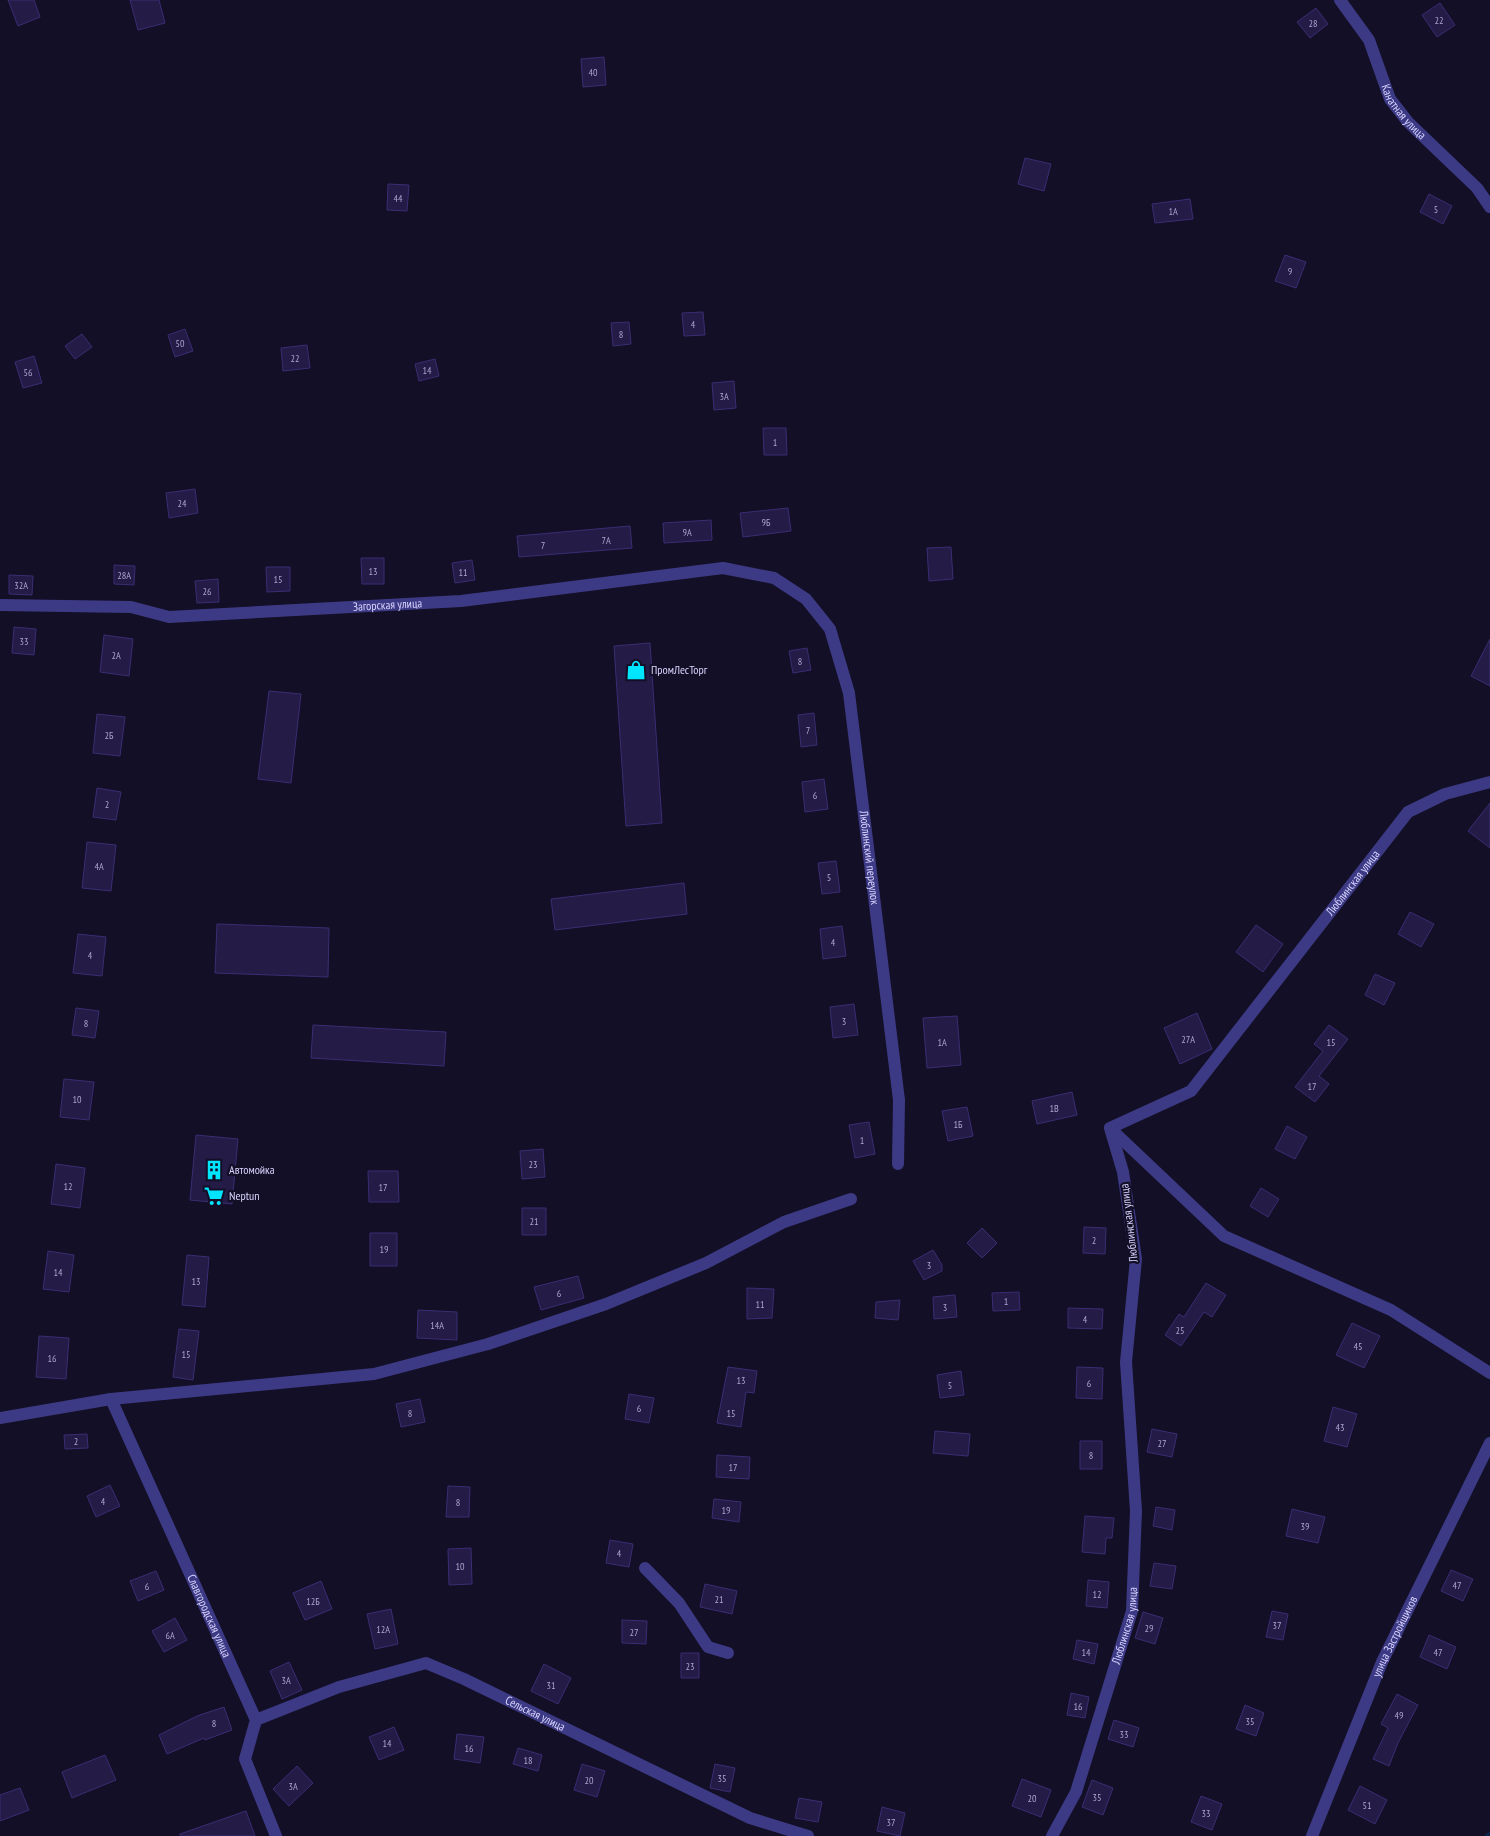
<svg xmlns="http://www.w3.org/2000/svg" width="1490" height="1836" viewBox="0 0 1490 1836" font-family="'PT Sans Narrow',sans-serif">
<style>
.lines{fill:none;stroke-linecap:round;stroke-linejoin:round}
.stream{stroke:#0c2248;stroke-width:5}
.building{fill:#241b47;stroke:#3b2d73}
.minor{stroke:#3d3a85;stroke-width:12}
.labels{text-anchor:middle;stroke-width:4.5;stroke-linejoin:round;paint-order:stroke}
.number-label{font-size:10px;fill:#aca6d1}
.street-label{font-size:12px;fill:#d9d4ff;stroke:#130f26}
.poi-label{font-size:12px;fill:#d9d4ff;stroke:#130f26;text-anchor:start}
</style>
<rect width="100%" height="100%" fill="#130f26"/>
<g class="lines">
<path class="stream" d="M 1487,1836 L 1490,1834"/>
</g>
<path class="building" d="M 8,0 L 34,0 L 40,17 L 18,26 Z
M 130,0 L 159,0 L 165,23 L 138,30 Z
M 1440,3 L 1455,25 L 1437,37 L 1422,15 Z
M 1316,8 L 1328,24 L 1310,38 L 1297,22 Z
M 604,57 L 606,85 L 583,87 L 581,59 Z
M 1025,158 L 1051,164 L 1044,191 L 1018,184 Z
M 388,184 L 409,185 L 407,211 L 387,210 Z
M 1429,194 L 1452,206 L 1443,224 L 1420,212 Z
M 1190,199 L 1193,219 L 1155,223 L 1152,204 Z
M 1285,255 L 1306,262 L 1296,288 L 1275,281 Z
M 703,312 L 705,335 L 684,336 L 682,313 Z
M 629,322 L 631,344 L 613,346 L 611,323 Z
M 185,329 L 193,351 L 175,357 L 168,335 Z
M 82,334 L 92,347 L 75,359 L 65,346 Z
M 307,345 L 310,368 L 283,371 L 281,348 Z
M 34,356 L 42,383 L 23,388 L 15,362 Z
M 435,359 L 439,376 L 419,381 L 415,364 Z
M 734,381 L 736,408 L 714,410 L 712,383 Z
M 763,428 L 786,428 L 787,455 L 764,455 Z
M 195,489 L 198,513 L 169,518 L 166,493 Z
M 788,508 L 791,531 L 743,537 L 740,513 Z
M 711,520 L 712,540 L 664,543 L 663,523 Z
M 630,526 L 632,548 L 519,557 L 517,536 Z
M 951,547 L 953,579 L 929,581 L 927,548 Z
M 361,558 L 384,558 L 384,584 L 362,584 Z
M 472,560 L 475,580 L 455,583 L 452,563 Z
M 114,565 L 135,566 L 134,585 L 114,584 Z
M 266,567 L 290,567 L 290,591 L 267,592 Z
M 9,575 L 33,576 L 32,595 L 9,594 Z
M 218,579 L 219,602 L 197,603 L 195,581 Z
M 14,627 L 36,629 L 34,655 L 12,653 Z
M 104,635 L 133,639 L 129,676 L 100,672 Z
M 1490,639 L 1490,686 L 1471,676 Z
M 650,643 L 662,823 L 626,826 L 614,646 Z
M 807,648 L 811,670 L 793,673 L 789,651 Z
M 269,691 L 301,694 L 291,783 L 258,779 Z
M 814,713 L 817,745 L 801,747 L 798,715 Z
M 97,714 L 125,717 L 120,756 L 93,753 Z
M 824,779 L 828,809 L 805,812 L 802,782 Z
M 97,788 L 121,792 L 116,820 L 93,817 Z
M 1490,803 L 1490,848 L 1468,831 Z
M 87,842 L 116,845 L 111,891 L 82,888 Z
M 836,861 L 840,892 L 822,894 L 818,863 Z
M 684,883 L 687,914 L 555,930 L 551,899 Z
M 1410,912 L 1434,924 L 1421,947 L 1398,934 Z
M 217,924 L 329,928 L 328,977 L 215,973 Z
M 1256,925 L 1283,944 L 1263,972 L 1236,952 Z
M 842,926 L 846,956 L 823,959 L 820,929 Z
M 78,934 L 106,937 L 102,976 L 73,973 Z
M 1375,974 L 1395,983 L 1384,1005 L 1365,995 Z
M 854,1004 L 858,1035 L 833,1038 L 830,1007 Z
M 76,1008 L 99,1011 L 95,1038 L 72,1035 Z
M 1197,1013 L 1212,1049 L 1180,1064 L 1164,1028 Z
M 957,1016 L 961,1065 L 927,1068 L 923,1018 Z
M 313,1025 L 446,1032 L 444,1066 L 311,1058 Z
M 1329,1025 L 1348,1039 L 1319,1076 L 1329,1084 L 1315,1102 L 1295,1087 L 1323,1051 L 1314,1044 Z
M 64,1079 L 94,1082 L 89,1120 L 60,1117 Z
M 1072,1092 L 1077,1115 L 1037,1124 L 1032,1101 Z
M 967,1107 L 973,1136 L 948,1141 L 942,1111 Z
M 869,1122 L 875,1154 L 855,1158 L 849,1125 Z
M 1287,1126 L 1307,1137 L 1295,1159 L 1275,1149 Z
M 196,1135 L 238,1139 L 232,1204 L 190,1200 Z
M 543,1149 L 545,1177 L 522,1179 L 520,1151 Z
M 56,1164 L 85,1168 L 80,1208 L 51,1204 Z
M 368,1171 L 398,1171 L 399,1202 L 369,1202 Z
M 1261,1188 L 1279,1199 L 1268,1217 L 1250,1206 Z
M 522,1208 L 546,1208 L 546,1235 L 522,1235 Z
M 1084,1227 L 1106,1228 L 1105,1254 L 1083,1253 Z
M 982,1228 L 997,1243 L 982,1258 L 967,1243 Z
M 370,1233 L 397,1233 L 397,1266 L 370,1266 Z
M 933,1250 L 942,1265 L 942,1271 L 924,1280 L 913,1261 Z
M 48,1251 L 74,1255 L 69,1292 L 43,1289 Z
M 187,1255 L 209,1257 L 205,1307 L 182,1305 Z
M 578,1276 L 584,1298 L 541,1310 L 534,1287 Z
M 1206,1283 L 1226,1295 L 1212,1317 L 1204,1312 L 1181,1346 L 1165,1335 L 1179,1314 L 1184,1317 Z
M 747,1288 L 774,1289 L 772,1318 L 747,1319 Z
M 1019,1292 L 1020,1310 L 993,1311 L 992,1293 Z
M 955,1295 L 957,1317 L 934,1319 L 933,1297 Z
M 900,1300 L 898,1320 L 875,1318 L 876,1302 Z
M 1068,1308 L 1103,1309 L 1102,1329 L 1068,1328 Z
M 418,1310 L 457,1312 L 457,1340 L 417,1338 Z
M 1352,1323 L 1380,1336 L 1364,1368 L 1336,1355 Z
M 179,1329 L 199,1331 L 193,1380 L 173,1377 Z
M 39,1336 L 69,1338 L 66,1379 L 36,1377 Z
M 728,1367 L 757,1371 L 754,1393 L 746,1392 L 741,1427 L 717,1423 Z
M 1077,1367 L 1103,1368 L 1102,1399 L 1076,1398 Z
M 961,1371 L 964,1395 L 940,1398 L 937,1375 Z
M 629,1394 L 654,1398 L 649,1423 L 625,1419 Z
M 420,1399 L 425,1422 L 401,1427 L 396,1404 Z
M 1333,1407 L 1357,1414 L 1347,1447 L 1324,1441 Z
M 1152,1429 L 1177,1434 L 1172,1457 L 1147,1452 Z
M 935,1431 L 970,1434 L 968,1456 L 933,1453 Z
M 87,1434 L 88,1448 L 65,1449 L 64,1435 Z
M 1080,1441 L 1102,1441 L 1102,1469 L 1080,1469 Z
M 717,1455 L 750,1457 L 749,1479 L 716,1477 Z
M 110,1485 L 120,1506 L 96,1517 L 87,1496 Z
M 448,1486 L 470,1487 L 469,1517 L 446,1517 Z
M 714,1499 L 741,1502 L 739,1522 L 712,1518 Z
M 1156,1507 L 1175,1510 L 1172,1530 L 1153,1526 Z
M 1292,1509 L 1325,1517 L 1318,1543 L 1286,1536 Z
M 1085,1516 L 1114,1518 L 1112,1538 L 1106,1538 L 1105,1554 L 1082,1552 Z
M 610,1540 L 633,1544 L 629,1567 L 606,1563 Z
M 471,1548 L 472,1584 L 449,1585 L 448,1549 Z
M 1154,1563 L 1176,1566 L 1172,1589 L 1150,1586 Z
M 1451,1570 L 1473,1579 L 1463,1601 L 1441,1591 Z
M 156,1571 L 164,1590 L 138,1601 L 130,1581 Z
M 1088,1580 L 1109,1582 L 1107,1608 L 1086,1606 Z
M 321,1581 L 332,1609 L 305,1620 L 293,1593 Z
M 705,1584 L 737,1591 L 732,1614 L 700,1607 Z
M 391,1609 L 398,1644 L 375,1649 L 367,1614 Z
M 1272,1611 L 1288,1614 L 1283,1640 L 1266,1637 Z
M 1143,1612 L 1163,1618 L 1155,1644 L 1135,1638 Z
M 175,1618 L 187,1640 L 164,1652 L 152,1631 Z
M 622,1620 L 647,1621 L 646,1644 L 622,1643 Z
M 1429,1635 L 1456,1647 L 1447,1669 L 1420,1657 Z
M 1077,1640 L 1098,1644 L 1094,1664 L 1073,1659 Z
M 681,1653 L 699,1653 L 699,1678 L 681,1678 Z
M 289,1662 L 302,1690 L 282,1699 L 270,1671 Z
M 544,1664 L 571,1678 L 558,1704 L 531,1691 Z
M 1071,1693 L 1089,1697 L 1085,1718 L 1067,1715 Z
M 1397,1694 L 1418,1705 L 1398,1743 L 1389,1766 L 1373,1759 L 1388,1728 L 1381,1724 Z
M 1245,1705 L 1264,1713 L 1256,1736 L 1236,1729 Z
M 224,1707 L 232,1730 L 205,1740 L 204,1738 L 167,1754 L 159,1735 L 197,1716 Z
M 1114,1720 L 1139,1728 L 1133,1747 L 1108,1739 Z
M 394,1727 L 404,1750 L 379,1760 L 369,1737 Z
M 457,1734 L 484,1737 L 480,1763 L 454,1759 Z
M 518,1748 L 542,1755 L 538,1771 L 513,1764 Z
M 105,1755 L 116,1780 L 72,1798 L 62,1772 Z
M 582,1764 L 605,1771 L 597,1797 L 574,1790 Z
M 715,1764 L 735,1768 L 730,1792 L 710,1788 Z
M 297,1766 L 313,1783 L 289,1806 L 273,1789 Z
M 1022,1779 L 1051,1790 L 1041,1817 L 1012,1806 Z
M 1092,1780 L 1113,1788 L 1103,1815 L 1082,1807 Z
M 1360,1786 L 1387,1800 L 1375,1824 L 1348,1810 Z
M 20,1788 L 29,1810 L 0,1821 L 0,1795 Z
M 1201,1796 L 1222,1804 L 1212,1830 L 1191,1822 Z
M 799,1798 L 822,1802 L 818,1822 L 795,1818 Z
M 882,1807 L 905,1813 L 900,1836 L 877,1831 Z
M 246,1811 L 255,1836 L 180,1836 L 180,1834 Z"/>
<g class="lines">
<g class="minor">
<path id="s1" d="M 1340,0 L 1369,40 L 1390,99 L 1408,122 L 1477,188 L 1490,207"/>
<path id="s2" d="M 0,605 L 131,607 L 169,617 L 461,601 L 723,568 L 774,578 L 806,599 L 830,629 L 849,693 L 899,1100 L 898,1164"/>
<path d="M 1112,1130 L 1224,1236 L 1391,1310 L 1490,1373"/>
<path id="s3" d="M 111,1399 L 256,1720 L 245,1759 L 276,1836"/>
<path d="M 0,1418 L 111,1399 L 374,1374 L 488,1344 L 606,1304 L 706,1263 L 784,1222 L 851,1199"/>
<path d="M 645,1568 L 679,1603 L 708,1647 L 728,1653"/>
<path id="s4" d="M 256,1720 L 339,1687 L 426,1663 L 464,1679 L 750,1818 L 808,1836"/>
<path id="s5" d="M 1052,1836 L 1076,1792 L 1132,1611 L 1136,1511 L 1126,1362 L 1136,1259 L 1123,1172 L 1110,1128 L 1191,1091 L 1408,812 L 1445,794 L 1490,782"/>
<path id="s6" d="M 1312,1836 L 1382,1662 L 1490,1443"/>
</g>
</g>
<defs>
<symbol id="shop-bare" viewBox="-9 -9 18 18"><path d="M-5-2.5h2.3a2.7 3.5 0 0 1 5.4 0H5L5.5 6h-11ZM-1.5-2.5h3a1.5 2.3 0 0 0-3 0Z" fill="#00e5ff" stroke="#130f26" stroke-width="2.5" paint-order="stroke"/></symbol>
<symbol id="building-bare" viewBox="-9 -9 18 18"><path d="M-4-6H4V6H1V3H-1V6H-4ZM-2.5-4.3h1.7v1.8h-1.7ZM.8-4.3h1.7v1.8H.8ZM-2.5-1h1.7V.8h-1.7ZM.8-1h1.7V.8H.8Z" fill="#00e5ff" stroke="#130f26" stroke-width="2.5" paint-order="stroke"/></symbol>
<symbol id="supermarket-bare" viewBox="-9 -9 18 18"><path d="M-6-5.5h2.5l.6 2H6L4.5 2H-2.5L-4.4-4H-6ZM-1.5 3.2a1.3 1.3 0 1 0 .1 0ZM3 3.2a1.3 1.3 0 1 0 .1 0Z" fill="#00e5ff" stroke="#130f26" stroke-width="2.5" paint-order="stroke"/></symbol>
</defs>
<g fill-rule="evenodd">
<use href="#shop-bare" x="622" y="656" width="28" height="28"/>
<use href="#building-bare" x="200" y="1156" width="28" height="28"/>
<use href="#supermarket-bare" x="200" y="1182" width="28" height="28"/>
</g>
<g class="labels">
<g class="number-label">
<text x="1439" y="24">22</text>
<text x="1313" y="27">28</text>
<text x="593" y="76">40</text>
<text x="398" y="202">44</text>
<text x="1436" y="213">5</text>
<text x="1173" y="215">1А</text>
<text x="1290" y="275">9</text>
<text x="693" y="328">4</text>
<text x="621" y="338">8</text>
<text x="180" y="347">50</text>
<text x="295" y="362">22</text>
<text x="427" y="374">14</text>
<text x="28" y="376">56</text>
<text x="724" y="400">3А</text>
<text x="775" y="446">1</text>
<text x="182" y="507">24</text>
<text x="766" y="526">9Б</text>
<text x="687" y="536">9А</text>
<text x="606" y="544">7А</text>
<text x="543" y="549">7</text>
<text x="373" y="575">13</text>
<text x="463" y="576">11</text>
<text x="124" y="579">28А</text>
<text x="278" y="583">15</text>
<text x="21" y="589">32А</text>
<text x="207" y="595">26</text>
<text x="24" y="645">33</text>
<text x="116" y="659">2А</text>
<text x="800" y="665">8</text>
<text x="808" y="734">7</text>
<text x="109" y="739">2Б</text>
<text x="815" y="799">6</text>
<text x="107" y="808">2</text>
<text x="99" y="870">4А</text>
<text x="829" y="881">5</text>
<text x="833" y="946">4</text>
<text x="90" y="959">4</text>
<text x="844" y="1025">3</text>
<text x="86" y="1027">8</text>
<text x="1188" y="1043">27А</text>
<text x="942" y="1046">1А</text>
<text x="1331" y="1046">15</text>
<text x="1312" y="1090">17</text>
<text x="77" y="1103">10</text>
<text x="1054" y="1112">1В</text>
<text x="958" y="1128">1Б</text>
<text x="862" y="1144">1</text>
<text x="533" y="1168">23</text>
<text x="68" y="1190">12</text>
<text x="383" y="1191">17</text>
<text x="534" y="1225">21</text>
<text x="1094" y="1244">2</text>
<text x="384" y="1253">19</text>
<text x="929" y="1269">3</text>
<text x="58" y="1276">14</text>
<text x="196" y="1285">13</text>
<text x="559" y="1297">6</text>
<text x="1006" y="1305">1</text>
<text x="760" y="1308">11</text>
<text x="945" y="1311">3</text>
<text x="1085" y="1323">4</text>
<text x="437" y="1329">14А</text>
<text x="1180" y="1334">25</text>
<text x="1358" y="1350">45</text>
<text x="186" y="1358">15</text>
<text x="52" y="1362">16</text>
<text x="741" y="1384">13</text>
<text x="1089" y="1387">6</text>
<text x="950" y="1389">5</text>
<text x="639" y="1412">6</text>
<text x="410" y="1417">8</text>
<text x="731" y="1417">15</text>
<text x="1340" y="1431">43</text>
<text x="76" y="1445">2</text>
<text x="1162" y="1447">27</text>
<text x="1091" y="1459">8</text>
<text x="733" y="1471">17</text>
<text x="103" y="1505">4</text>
<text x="458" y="1506">8</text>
<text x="726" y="1514">19</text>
<text x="1305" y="1530">39</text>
<text x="619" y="1557">4</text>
<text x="460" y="1570">10</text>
<text x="1457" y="1589">47</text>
<text x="147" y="1590">6</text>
<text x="1097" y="1598">12</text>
<text x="719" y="1603">21</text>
<text x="313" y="1605">12Б</text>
<text x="1277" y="1629">37</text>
<text x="1149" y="1632">29</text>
<text x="383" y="1633">12А</text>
<text x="634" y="1636">27</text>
<text x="170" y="1639">6А</text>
<text x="1086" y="1656">14</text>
<text x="1438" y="1656">47</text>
<text x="690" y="1670">23</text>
<text x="286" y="1684">3А</text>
<text x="551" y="1689">31</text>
<text x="1078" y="1710">16</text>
<text x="1399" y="1719">49</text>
<text x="1250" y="1725">35</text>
<text x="214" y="1727">8</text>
<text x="1124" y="1738">33</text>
<text x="387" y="1747">14</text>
<text x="469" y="1752">16</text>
<text x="528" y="1764">18</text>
<text x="722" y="1782">35</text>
<text x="589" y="1784">20</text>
<text x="293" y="1790">3А</text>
<text x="1097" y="1801">35</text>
<text x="1032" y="1802">20</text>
<text x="1367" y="1809">51</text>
<text x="1206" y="1817">33</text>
<text x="891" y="1826">37</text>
</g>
<g class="street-label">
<text dy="4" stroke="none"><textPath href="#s1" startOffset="130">Канатная улица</textPath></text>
<text dy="4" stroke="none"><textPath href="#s2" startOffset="389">Загорская улица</textPath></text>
<text dy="4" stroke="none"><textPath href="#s2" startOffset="1088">Люблинский переулок</textPath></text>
<text dy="4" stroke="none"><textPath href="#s5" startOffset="1079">Люблинская улица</textPath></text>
<text transform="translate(1129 1223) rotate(-97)" y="4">Люблинская улица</text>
<text dy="4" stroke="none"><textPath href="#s3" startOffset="238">Славгородская улица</textPath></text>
<text dy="4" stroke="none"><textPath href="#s5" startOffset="224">Люблинская улица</textPath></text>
<text dy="4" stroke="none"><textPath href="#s6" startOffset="216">улица Застройщиков</textPath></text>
<text dy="4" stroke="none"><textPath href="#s4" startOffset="300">Сельская улица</textPath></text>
</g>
<g class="poi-label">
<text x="651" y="674">ПромЛесТорг</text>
<text x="229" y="1174">Автомойка</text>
<text x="229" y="1200">Neptun</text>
</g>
</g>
</svg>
